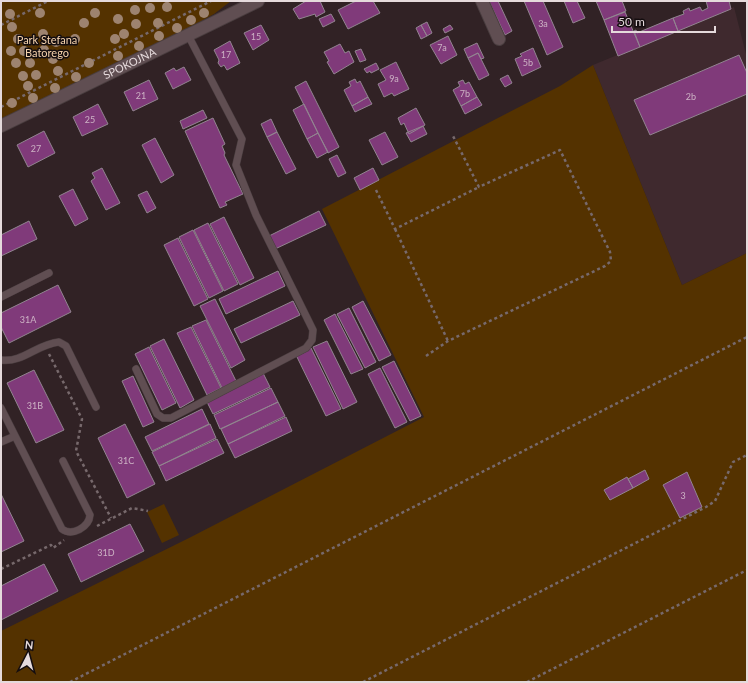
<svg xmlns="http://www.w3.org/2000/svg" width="748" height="683" viewBox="0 0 748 683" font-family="Lato,sans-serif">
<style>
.built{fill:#3f292e}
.green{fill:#543200}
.building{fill:#803a7a;stroke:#928490}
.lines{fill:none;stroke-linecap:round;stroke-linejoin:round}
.service-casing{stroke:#493d3f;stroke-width:8}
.minor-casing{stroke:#493d3f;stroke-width:14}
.tertiary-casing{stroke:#493d3f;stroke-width:14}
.path{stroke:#77696c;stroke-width:2.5;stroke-dasharray:3 3;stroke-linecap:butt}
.service{stroke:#604e52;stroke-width:7}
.minor{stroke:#604e52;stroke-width:12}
.tertiary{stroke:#604e52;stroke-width:12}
.tree{fill:#9d8370}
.labels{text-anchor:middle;stroke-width:3;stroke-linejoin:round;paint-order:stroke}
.number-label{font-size:9px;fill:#ccb2c4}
.park-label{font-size:11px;fill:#f6d3ad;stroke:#140d0f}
.street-label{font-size:11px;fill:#e5dadc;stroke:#140d0f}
</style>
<rect width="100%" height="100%" fill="#312225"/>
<path class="built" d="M 734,7 L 747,58 L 747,253 L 682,285 L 593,65 Z"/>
<path class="green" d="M 1,1 L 231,1 L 214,14 L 176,35 L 1,119 Z
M 593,65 L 682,285 L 747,253 L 747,682 L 1,682 L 1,631 L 189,538 L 424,417 L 322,209 L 560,86 Z
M 164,504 L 179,535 L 162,543 L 147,512 Z"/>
<path class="building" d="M 306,1 L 320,1 L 325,12 L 316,17 L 315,14 L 299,19 L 293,9 Z
M 356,1 L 373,1 L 380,13 L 348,29 L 338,10 Z
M 489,1 L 498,1 L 512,31 L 505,35 Z
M 524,1 L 543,1 L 563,47 L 547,55 Z
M 564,1 L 577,1 L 585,18 L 573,23 Z
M 596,1 L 622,1 L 626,11 L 604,20 Z
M 706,1 L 729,1 L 731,9 L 678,31 L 673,18 L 684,14 L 683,11 L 689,8 L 690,11 L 700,7 L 702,11 L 708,8 Z
M 625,12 L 640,47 L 618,56 L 604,20 Z
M 331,14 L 335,21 L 323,27 L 319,19 Z
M 673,18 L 678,31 L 640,47 L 634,31 L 636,30 L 637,33 Z
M 427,22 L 432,33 L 427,36 L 421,25 Z
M 261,25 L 269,40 L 253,50 L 244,33 Z
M 421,25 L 427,36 L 421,39 L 416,28 Z
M 450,25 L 453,29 L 445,33 L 443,29 Z
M 448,36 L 457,55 L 441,64 L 430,45 Z
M 230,41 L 240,63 L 227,70 L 224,65 L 221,67 L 218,63 L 219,60 L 214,50 Z
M 477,43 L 484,58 L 481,59 L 478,53 L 468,58 L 464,49 Z
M 340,44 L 345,53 L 349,51 L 354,62 L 334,74 L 327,62 L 329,61 L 324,52 Z
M 533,48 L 541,67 L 522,76 L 515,59 L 522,56 L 520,54 Z
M 361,49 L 366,60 L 360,62 L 355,51 Z
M 478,53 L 489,75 L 479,80 L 468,58 Z
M 739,55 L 747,73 L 747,94 L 650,135 L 634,100 Z
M 396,62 L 409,89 L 394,96 L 392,93 L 384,97 L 378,84 L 386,80 L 380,70 Z
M 376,63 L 379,69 L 371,73 L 370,71 L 367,73 L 364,69 Z
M 184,67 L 191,80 L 173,89 L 165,73 L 174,68 L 176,71 Z
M 508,75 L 512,83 L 505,87 L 500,79 Z
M 355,79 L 357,83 L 360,81 L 368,97 L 352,106 L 344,90 L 351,86 L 349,82 Z
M 149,80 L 158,99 L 133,111 L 124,92 Z
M 463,80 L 465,84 L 469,82 L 477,97 L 461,106 L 453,90 L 460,86 L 458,82 Z
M 306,81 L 339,147 L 328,153 L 295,87 Z
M 368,97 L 372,104 L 355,112 L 352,106 Z
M 477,97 L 482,105 L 465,114 L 461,106 Z
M 98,104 L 108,124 L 82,136 L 73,117 Z
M 304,104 L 318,133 L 307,139 L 293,110 Z
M 416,108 L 425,125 L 409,134 L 404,123 L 401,125 L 398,118 Z
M 203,110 L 207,118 L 183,129 L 180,121 Z
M 213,118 L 225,144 L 222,146 L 225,153 L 224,155 L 243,194 L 225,202 L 227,205 L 220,208 L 185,131 Z
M 271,119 L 277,132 L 267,137 L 261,124 Z
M 423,126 L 427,134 L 411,142 L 406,133 Z
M 44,131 L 55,153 L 28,167 L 17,145 Z
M 277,132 L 296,169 L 286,174 L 267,137 Z
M 385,132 L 398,157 L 382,165 L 369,140 Z
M 318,133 L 328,152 L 317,158 L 307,139 Z
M 155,138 L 174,175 L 161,183 L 142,145 Z
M 337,155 L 346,173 L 338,177 L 329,159 Z
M 102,168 L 120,203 L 106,210 L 91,181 L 95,178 L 92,173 Z
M 373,168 L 379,180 L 360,190 L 354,178 Z
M 73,189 L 88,219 L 75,226 L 59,196 Z
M 147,191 L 156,208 L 147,213 L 138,195 Z
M 319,211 L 326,225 L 275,249 L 269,236 Z
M 224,217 L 254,278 L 240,285 L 210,224 Z
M 29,221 L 37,239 L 1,256 L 1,235 Z
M 208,223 L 238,284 L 224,291 L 194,230 Z
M 193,230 L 223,291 L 209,298 L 179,237 Z
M 178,238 L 208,299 L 194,306 L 164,245 Z
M 278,271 L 285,286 L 226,314 L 219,299 Z
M 58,285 L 71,312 L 9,343 L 1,327 L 1,313 Z
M 215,299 L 245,360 L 231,368 L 200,306 Z
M 293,301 L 300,315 L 241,343 L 234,329 Z
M 363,301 L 391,355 L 379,361 L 352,307 Z
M 349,308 L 376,362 L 365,368 L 337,314 Z
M 335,314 L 363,369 L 351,374 L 324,320 Z
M 206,320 L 236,381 L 222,388 L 192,326 Z
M 191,327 L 221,388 L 207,395 L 177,333 Z
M 164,339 L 194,400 L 180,408 L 150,346 Z
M 327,341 L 357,402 L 343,409 L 313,347 Z
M 149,347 L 176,403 L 162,410 L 135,354 Z
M 311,348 L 341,409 L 326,416 L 296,355 Z
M 394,361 L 421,416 L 410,421 L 382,367 Z
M 380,368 L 407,422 L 395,428 L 368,374 Z
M 34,370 L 64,430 L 36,443 L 7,383 Z
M 263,373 L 270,387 L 213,414 L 206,400 Z
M 133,376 L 154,422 L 143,427 L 122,381 Z
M 271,388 L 278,402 L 220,429 L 214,415 Z
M 278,402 L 285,416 L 228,444 L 221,429 Z
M 202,409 L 209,424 L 152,451 L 145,437 Z
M 286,417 L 292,431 L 235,458 L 228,444 Z
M 125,424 L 155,484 L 127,498 L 98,438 Z
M 210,424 L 216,438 L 159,466 L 152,452 Z
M 217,439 L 224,453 L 166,481 L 159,466 Z
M 645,470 L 649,479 L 633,488 L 628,479 Z
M 687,472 L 702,507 L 680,518 L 663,485 Z
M 627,477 L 633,488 L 610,500 L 604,490 Z
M 1,494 L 24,541 L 1,552 Z
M 130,524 L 144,551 L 81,582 L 68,554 Z
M 44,564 L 58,591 L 1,620 L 1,586 Z"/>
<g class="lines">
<defs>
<path id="service" d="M 1,297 L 49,273
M 1,360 C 23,363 37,344 59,342 L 66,346 L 96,407
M 136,369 L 157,414 L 163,418 L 171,418 L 306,348 L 312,340 L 313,330 L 256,215 L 236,165 L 242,139 L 188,35
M 1,408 L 62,529 C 72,537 89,527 90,515 L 63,461
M 1,442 L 15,436"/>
<path id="minor" d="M 482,1 L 499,39"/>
<g id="tertiary">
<path id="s1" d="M 1,126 L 258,1"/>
</g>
</defs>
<use href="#service" class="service-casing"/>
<use href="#minor" class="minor-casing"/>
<use href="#tertiary" class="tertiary-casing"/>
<path class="path" d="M 1,25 L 48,1
M 1,107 L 211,1
M 376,190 L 395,229 L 479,187
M 395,229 L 448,341
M 49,354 L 82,419 L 76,451 L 111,518
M 426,356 L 448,341 L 605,266 L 611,261 L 610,252 L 560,150 L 479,187 L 452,134
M 97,526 L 132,508 L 148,511
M 1,569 L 51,545 L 53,548 L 64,540
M 70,682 L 747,337
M 363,682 L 706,507 L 715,501 L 733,462 L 747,455
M 527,682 L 747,570"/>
<use href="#service" class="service"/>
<use href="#minor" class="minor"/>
<use href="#tertiary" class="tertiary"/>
</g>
<g class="tree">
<circle cx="167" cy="7" r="5"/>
<circle cx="150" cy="8" r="5"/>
<circle cx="135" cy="10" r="5"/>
<circle cx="40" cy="13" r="5"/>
<circle cx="95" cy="13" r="5"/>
<circle cx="204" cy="13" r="5"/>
<circle cx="10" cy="14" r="5"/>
<circle cx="118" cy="19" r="5"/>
<circle cx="191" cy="20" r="5"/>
<circle cx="84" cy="23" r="5"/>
<circle cx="158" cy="23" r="5"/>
<circle cx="136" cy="24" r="5"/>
<circle cx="12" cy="27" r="5"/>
<circle cx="177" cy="28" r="5"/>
<circle cx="43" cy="34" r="5"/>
<circle cx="124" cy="34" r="5"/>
<circle cx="159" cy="36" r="5"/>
<circle cx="18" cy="39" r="5"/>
<circle cx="75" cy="39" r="5"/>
<circle cx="115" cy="39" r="5"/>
<circle cx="56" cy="42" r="5"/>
<circle cx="139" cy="46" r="5"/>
<circle cx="44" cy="50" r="5"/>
<circle cx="11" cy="51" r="5"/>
<circle cx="24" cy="51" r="5"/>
<circle cx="118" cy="56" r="5"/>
<circle cx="53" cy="59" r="5"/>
<circle cx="16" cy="63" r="5"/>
<circle cx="30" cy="63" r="5"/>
<circle cx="89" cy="63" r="5"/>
<circle cx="58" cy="71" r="5"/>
<circle cx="36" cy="75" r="5"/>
<circle cx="23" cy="76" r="5"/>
<circle cx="76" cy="77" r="5"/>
<circle cx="28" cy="86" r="5"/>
<circle cx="55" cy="88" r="5"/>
<circle cx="33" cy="98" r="5"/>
<circle cx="12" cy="103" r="5"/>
</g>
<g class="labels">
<g class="number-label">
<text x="543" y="27">3a</text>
<text x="256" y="40">15</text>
<text x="442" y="51">7a</text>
<text x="226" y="58">17</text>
<text x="528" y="66">5b</text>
<text x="394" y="82">9a</text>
<text x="465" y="97">7b</text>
<text x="141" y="99">21</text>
<text x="691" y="100">2b</text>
<text x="90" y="123">25</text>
<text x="36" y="152">27</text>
<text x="28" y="323">31A</text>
<text x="35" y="409">31B</text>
<text x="126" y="464">31C</text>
<text x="683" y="499">3</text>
<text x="106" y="556">31D</text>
</g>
<g class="park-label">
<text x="47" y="44">Park Stefana<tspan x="47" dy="13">Batorego</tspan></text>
</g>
<g class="street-label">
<text dy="4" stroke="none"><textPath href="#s1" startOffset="143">SPOKOJNA</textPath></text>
</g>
</g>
<rect width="748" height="683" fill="none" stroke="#e5dadc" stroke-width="4"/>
<g transform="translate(28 655) rotate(6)" stroke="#140d0f" stroke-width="3" paint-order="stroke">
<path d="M0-3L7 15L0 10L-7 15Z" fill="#e5dadc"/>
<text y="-6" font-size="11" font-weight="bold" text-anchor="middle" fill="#e5dadc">N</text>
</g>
<path d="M612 26v6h103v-6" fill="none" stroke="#e5dadc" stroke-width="2"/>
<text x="618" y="26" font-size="12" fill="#e5dadc" stroke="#140d0f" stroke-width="3" paint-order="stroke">50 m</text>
</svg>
